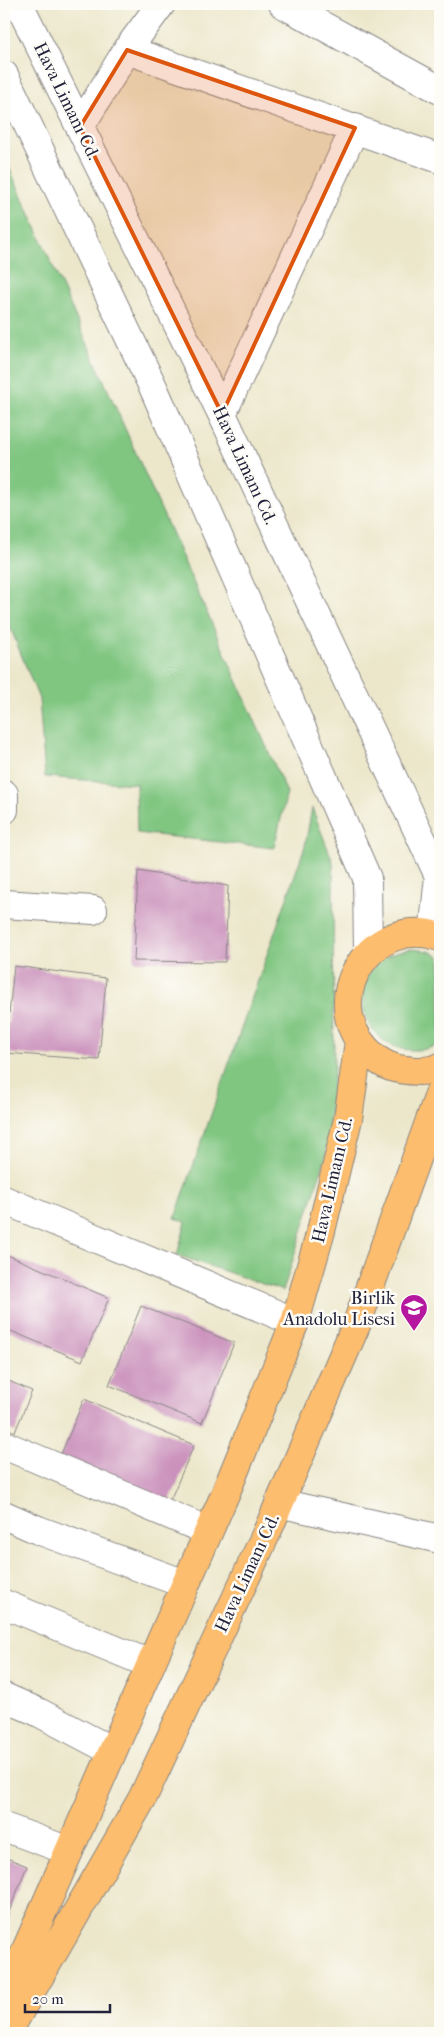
<svg xmlns="http://www.w3.org/2000/svg" width="444" height="2037" viewBox="0 0 444 2037" font-family="'IM FELL French Canon',serif">
<style>
.green{fill:#80c681;stroke:#51745e}
.building{fill:#ca91bc}
.lines{fill:none;stroke-linecap:round;stroke-linejoin:round}
.minor-casing{stroke:#878483;stroke-width:30}
.major-casing{stroke:#878483;stroke-width:30}
.minor{stroke:#fff;stroke-width:28}
.major{stroke:#fcbd6e;stroke-width:28}
.marked{fill:#de560e;fill-opacity:0.2;stroke:#de560e;stroke-width:4;stroke-linejoin:round}
.labels{text-anchor:middle;stroke-width:5;stroke-linejoin:round;paint-order:stroke}
.street-label{font-size:18px;fill:#22223b;stroke:#fdfcf7}
.poi-label{font-size:18px;fill:#22223b;stroke:#fdfcf7;text-anchor:end}
</style>
<rect width="100%" height="100%" fill="#fdfcf7"/>
<filter id="ink" filterUnits="userSpaceOnUse"><feTurbulence type="fractalNoise" baseFrequency=".02" numOctaves="2"/><feDisplacementMap in="SourceGraphic" scale="10" xChannelSelector="R" yChannelSelector="G"/><feConvolveMatrix kernelMatrix="1 2 1 2 8 2 1 2 1" color-interpolation-filters="sRGB"/></filter>
<filter id="wash" filterUnits="userSpaceOnUse"><feTurbulence type="fractalNoise" baseFrequency=".0096" numOctaves="4" result="noise"/><feDisplacementMap in="SourceGraphic" scale="20" xChannelSelector="R" yChannelSelector="G"/><feGaussianBlur stdDeviation="1.12" result="paint"/><feColorMatrix in="noise" values="0 0 0 0 0 0 0 0 0 0 0 0 0 0 0 0 0 1.4 0 .05"/><feComposite in="paint" operator="in"/></filter>
<g filter="url(#wash)">
<rect width="100%" height="100%" fill="#ece7cb"/>
<path class="green" d="M 4,156 L 287,793 L 274,848 L 137,833 L 136,784 L 45,777 L 39,699 L 4,612 Z
M 312,808 L 333,862 L 334,1069 L 326,1156 L 283,1291 L 177,1255 L 186,1222 L 175,1218 L 305,846 Z
M 412,949 L 429,951 L 440,957 L 440,1043 C 433,1048 424,1050 415,1050 C 368,1052 343,992 380,961 C 390,953 401,951 412,949 Z"/>
<g id="blocks">
<path class="building" d="M 138,871 L 228,886 L 225,962 L 134,961 Z
M 14,966 L 106,978 L 99,1060 L 5,1053 Z
M 5,1254 L 109,1298 L 82,1361 L 4,1328 L 4,1258 Z
M 141,1306 L 234,1343 L 202,1423 L 109,1385 Z
M 4,1379 L 32,1391 L 15,1432 L 4,1427 Z
M 84,1399 L 194,1445 L 168,1505 L 59,1459 Z
M 4,1857 L 27,1866 L 4,1925 Z"/>
</g>
</g>
<g filter="url(#ink)">
<use href="#blocks" fill-opacity="0" stroke="#878483" stroke-width="1"/>
<g class="lines">
<defs>
<path id="minor" d="M 19,4 L 222,414 L 439,876 L 433,935
M 283,4 L 440,90
M 127,50 L 440,159
M 4,75 L 154,389 L 367,878 L 368,953
M 80,127 L 127,50 L 161,4
M 222,414 L 355,128
M 4,794 L 4,810
M 4,904 L 93,910
M 4,1200 L 295,1322
M 4,1445 L 208,1531
M 279,1503 L 440,1539
M 4,1515 L 38,1530 L 185,1584
M 4,1604 L 150,1664
M 4,1697 L 38,1712 L 112,1751
M 4,1827 L 69,1851"/>
<path id="major" d="M 440,937 C 373,913 318,997 366,1049 C 375,1059 386,1067 399,1069 C 412,1071 427,1073 440,1067
M 4,2007 L 8,1991 L 226,1492 L 295,1322 L 321,1231 L 348,1119 L 359,1041
M 7,2033 L 142,1799 L 267,1532 L 357,1323 L 440,1092"/>
</defs>
<use href="#minor" class="minor-casing"/>
<use href="#major" class="major-casing"/>
<use href="#minor" class="minor"/>
<use href="#major" class="major"/>
</g>
</g>
<path class="marked" d="M 127,50 L 355,128 L 222,414 L 80,127 Z"/>
<defs>
<symbol id="school-pin" viewBox="-11 -11 22 30"><path d="M0 17L-7.5 6A9.5 9.5 0 1 1 7.5 6Z" fill="#b5179e" stroke="#fdfcf7"/><path d="M0-5L7-2L0 1L-7-2ZM-4 1L0 2.5L4 1V4Q0 6-4 4Z" fill="#fff"/></symbol>
</defs>
<g fill-rule="evenodd">
<use href="#school-pin" x="398" y="1292" width="32" height="43"/>
</g>
<g class="labels">
<g class="street-label">
<text transform="translate(67 101) rotate(64)" y="6">Hava Limanı Cd.</text>
<text transform="translate(245 465) rotate(65)" y="6">Hava Limanı Cd.</text>
<text transform="translate(332 1180) rotate(-77)" y="6">Hava Limanı Cd.</text>
<text transform="translate(247 1573) rotate(-65)" y="6">Hava Limanı Cd.</text>
</g>
<g class="poi-label">
<text x="395" y="1304">Birlik<tspan x="395" dy="21">Anadolu Lisesi</tspan></text>
</g>
</g>
<rect width="444" height="2037" fill="none" stroke="#fdfcf7" stroke-width="20"/>
<path d="M25 2004v8h85v-8" fill="none" stroke="#22223b" stroke-width="2.5"/>
<text x="32" y="2004" font-size="15" fill="#22223b" stroke="#fdfcf7" stroke-width="4" paint-order="stroke">20 m</text>
</svg>
